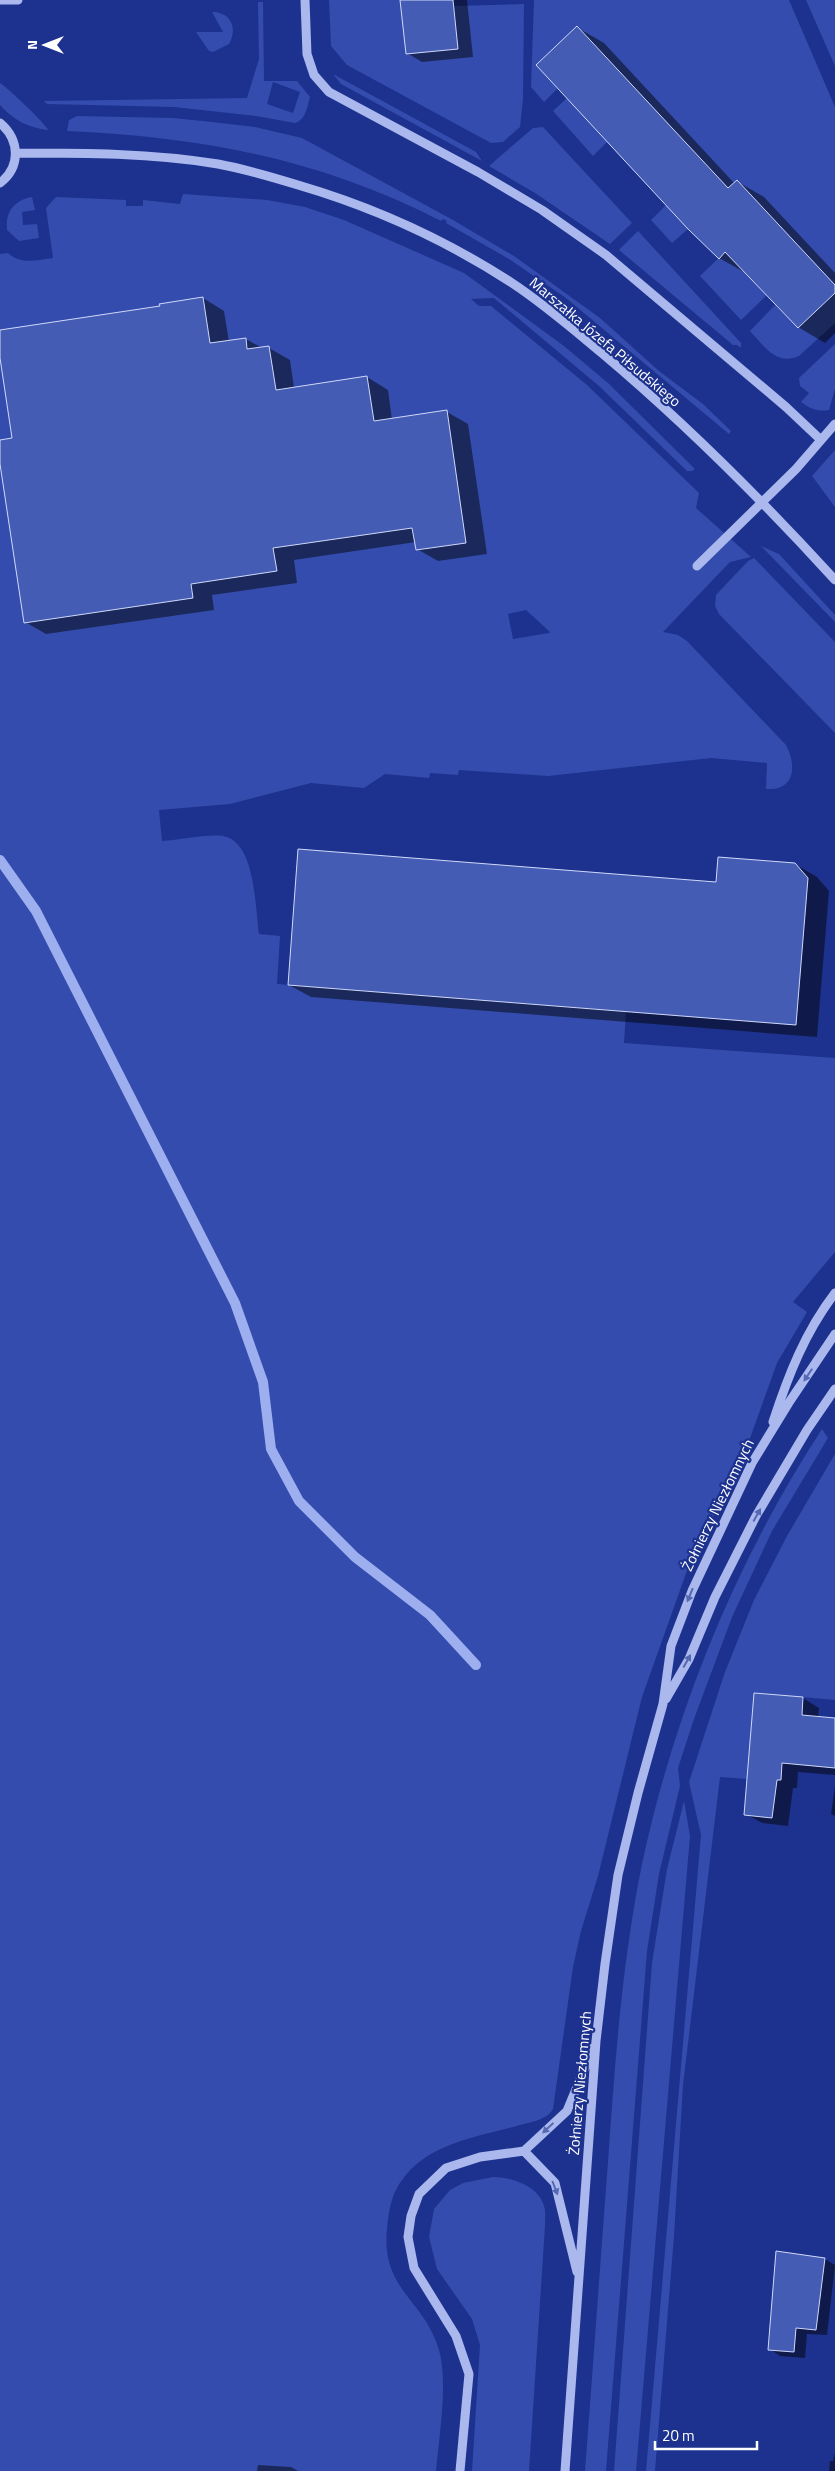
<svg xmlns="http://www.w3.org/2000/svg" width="835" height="2471" viewBox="0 0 835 2471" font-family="'Titillium Web',sans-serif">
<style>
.green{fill:#344cad;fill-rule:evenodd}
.shadow{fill:#0007}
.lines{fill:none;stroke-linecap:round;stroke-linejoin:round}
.stream{stroke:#9dafef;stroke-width:10}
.building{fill:#455cb5;stroke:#d0d9f9}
.minor{stroke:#aab8ed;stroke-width:9}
.oneway{fill:#5568b4}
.labels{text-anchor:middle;stroke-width:4.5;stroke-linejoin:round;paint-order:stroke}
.street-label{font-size:15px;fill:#fff;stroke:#1d328e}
</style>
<rect width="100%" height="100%" fill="#1d328e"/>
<path class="green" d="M 329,0 L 400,0 L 406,54 L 458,49 L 454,6 L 524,4 L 523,99 L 520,127 L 503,142 L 491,143 L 347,65 L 331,46 Z
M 534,0 L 789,0 L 835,107 L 835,285 L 738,180 L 728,188 L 578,26 L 558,88 L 544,102 L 531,87 Z
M 806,0 L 835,0 L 835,66 Z
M 258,2 L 263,2 L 264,81 L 297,81 L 310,97 C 307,107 306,120 295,123 L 256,116 L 174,107 L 47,104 L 44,101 L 247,98 L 259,59 ZM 273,82 L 300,92 L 293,113 L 267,104 Z
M 212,12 C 231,12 238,28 229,44 L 213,52 L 209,51 L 196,32 L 223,32 Z
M 333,74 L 476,152 L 482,161 L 341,84 Z
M 0,83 C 8,88 46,124 48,130 C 29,128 13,120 0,105 Z
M 567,98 L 607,142 L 593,156 L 553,111 Z
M 77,116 L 173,118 L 212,122 L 255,127 L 302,138 L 453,220 L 514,256 L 600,318 L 659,371 L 703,404 L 731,431 L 729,434 L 566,298 L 509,259 L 446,223 L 447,221 L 443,219 L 441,221 C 321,159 202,137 67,131 L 69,120 Z
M 543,127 L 632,223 L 610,244 L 535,193 L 489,166 L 533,128 Z
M 183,194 L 267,200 L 305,207 L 344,220 L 464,273 L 564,346 L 608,383 L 695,469 L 692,471 L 687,471 L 599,386 L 494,298 L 471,299 L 479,306 L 491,306 L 587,385 L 699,493 L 696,508 L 751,557 L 730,562 L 663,632 L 678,635 L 687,641 L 786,745 C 797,766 795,791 766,789 L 767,763 L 711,758 L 548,776 L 459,770 L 458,775 L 430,773 L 429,778 L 385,774 L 364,788 L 311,783 L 230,804 L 159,810 L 162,841 C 181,840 205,834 223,836 C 256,842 255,908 259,934 L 280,936 L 277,984 L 626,1012 L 624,1043 L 835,1058 L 835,1252 L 793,1302 L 807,1312 L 777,1363 L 744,1455 L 689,1565 L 642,1697 L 598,1876 L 581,1931 L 573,1967 L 553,2109 C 547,2120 531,2122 520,2125 C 474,2138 418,2144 395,2192 C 390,2203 388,2217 387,2229 C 381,2289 423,2299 438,2347 C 449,2379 439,2436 436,2471 L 0,2471 L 0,254 L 8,253 C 21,265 38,260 53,258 L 46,208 L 56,197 L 126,200 L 126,206 L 143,206 L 143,200 L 180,204 ZM 526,610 L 550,632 L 549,633 L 513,639 L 508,614 Z
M 32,197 L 35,210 L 22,212 L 23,225 L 37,224 L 39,238 L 19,241 L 7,230 C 5,211 15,200 32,197 Z
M 666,205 L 688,229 L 672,243 L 651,220 Z
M 638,231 L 741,343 L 741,348 L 737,345 L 733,345 L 619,250 Z
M 725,252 L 767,295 L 741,320 L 700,276 Z
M 835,293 L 835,323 L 799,356 C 776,366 764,346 750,331 L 775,305 L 798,328 Z
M 835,344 L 835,389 L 829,410 C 817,412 811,409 801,402 L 809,393 L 800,386 L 799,378 Z
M 835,450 L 835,507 L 812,476 Z
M 761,546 L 779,554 L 835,615 L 835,622 Z
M 754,558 L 835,642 L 835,733 L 719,614 L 715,606 L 716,595 L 748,561 Z
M 822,1429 L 828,1438 L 772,1531 L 732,1617 L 694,1719 L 678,1768 L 680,1786 L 659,1874 L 647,1951 L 606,2471 L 585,2471 C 593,2368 600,2265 608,2162 C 615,2062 622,1962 642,1864 C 675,1710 736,1561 822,1429 Z
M 835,1454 L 835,1700 L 755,1693 L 747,1779 L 720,1777 L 683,2085 L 674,2236 L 655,2471 L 646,2471 L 701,1835 L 689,1782 L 725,1672 L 754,1600 L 787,1536 Z
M 684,1801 L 690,1836 L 636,2471 L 614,2471 L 652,1963 L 667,1869 Z
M 493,2177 C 511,2177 539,2186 544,2206 C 546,2212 545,2220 545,2226 L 529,2471 L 472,2471 L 480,2345 L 472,2319 L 437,2269 L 429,2237 L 434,2209 L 450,2190 L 463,2183 Z"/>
<path class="shadow" d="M 402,0 L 467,0 L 473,57 L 422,62 L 407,53 Z
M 578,28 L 604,43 L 735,184 L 738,182 L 764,197 L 835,273 L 835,333 L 825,343 L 798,327 L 746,273 L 719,258 Z
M 203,298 L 224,311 L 229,342 L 246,339 L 262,348 L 269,348 L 290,360 L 294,388 L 367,377 L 388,390 L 392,420 L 447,412 L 468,424 L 487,554 L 438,561 L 417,549 L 416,542 L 294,560 L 297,583 L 212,595 L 214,610 L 46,634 L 25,622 L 0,455 L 0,441 L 13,439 L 0,349 L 0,331 L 161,307 Z
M 795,864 L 817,877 L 829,891 L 817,1037 L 311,997 L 289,985 Z
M 803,1698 L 819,1708 L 818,1718 L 835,1719 L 835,1775 L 798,1772 L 797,1788 L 793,1788 L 788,1826 L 762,1823 L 746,1814 Z
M 835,1786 L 835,1816 L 831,1814 Z
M 777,2253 L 825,2259 L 835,2265 L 827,2335 L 807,2334 L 805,2358 L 780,2356 L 770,2349 Z
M 835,2453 L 835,2471 L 829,2471 L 830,2461 L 833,2461 Z
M 258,2465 L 291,2467 L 298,2471 L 257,2471 Z"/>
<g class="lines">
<path class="stream" d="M 0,860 L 36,911 L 235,1303 L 263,1382 L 271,1449 L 299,1501 L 355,1557 L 430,1615 L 476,1665"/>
</g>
<path class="building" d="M 400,0 L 453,0 L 458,49 L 406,54 Z
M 577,26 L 728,188 L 737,180 L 835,285 L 835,293 L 798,328 L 725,252 L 719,259 L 688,229 L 536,65 Z
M 203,297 L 210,343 L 246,338 L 247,349 L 269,346 L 276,390 L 367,376 L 374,421 L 447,410 L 466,543 L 416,550 L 412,528 L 273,548 L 277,571 L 191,584 L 193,598 L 24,623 L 0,464 L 0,440 L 12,438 L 0,358 L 0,330 L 160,306 L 159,304 Z
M 298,849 L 716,882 L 718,857 L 795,863 L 808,878 L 796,1025 L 288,985 Z
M 754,1693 L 803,1697 L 802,1715 L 835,1718 L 835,1768 L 782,1763 L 781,1780 L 777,1780 L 772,1818 L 744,1815 Z
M 776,2251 L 825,2258 L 816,2330 L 796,2328 L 794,2352 L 768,2350 Z"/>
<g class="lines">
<path class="minor" d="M 0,0 L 18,0
M 305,0 L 307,54 L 314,75 L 329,92 L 478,172 L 542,210 L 606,255 L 786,407 L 821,440
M 0,123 C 20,140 21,167 0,183
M 16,153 C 84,153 151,153 218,164 C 245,169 272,177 298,185 C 373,207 446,240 512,283 C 544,304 574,330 603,354 C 686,424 762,500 835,580
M 697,566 L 796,469 L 835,424
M 773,1422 C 788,1376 805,1332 835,1293
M 666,1699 L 689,1659 L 715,1597 L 756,1516 L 807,1430 L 835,1389
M 524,2151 L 555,2183 L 577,2272
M 460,2471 L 469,2374 L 456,2336 L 414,2268 L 408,2237 L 411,2216 L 419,2194 L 446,2168 L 480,2157 L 524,2151 L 567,2111 L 593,2048
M 565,2471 L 596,2041 L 605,1964 L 618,1875 L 638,1793 L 663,1704 L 671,1646 L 692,1591 L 752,1463 L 790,1401 L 835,1334"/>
</g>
<defs><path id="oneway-solid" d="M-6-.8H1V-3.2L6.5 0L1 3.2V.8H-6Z" transform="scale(1.25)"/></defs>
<g class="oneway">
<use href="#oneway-solid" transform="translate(808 1375) rotate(124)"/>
<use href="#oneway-solid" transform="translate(757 1515) rotate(-61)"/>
<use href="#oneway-solid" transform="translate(690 1595) rotate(112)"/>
<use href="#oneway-solid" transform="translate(687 1661) rotate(-61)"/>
<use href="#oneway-solid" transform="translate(548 2128) rotate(137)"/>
<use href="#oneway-solid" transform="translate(555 2188) rotate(69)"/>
</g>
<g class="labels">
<g class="street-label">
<text transform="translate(605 342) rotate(40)" y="5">Marszałka Józefa Piłsudskiego</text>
<text transform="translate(718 1505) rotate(-64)" y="5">Żołnierzy Niezłomnych</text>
<text transform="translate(580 2083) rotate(-85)" y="5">Żołnierzy Niezłomnych</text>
</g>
</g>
<g transform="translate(45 45) rotate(270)" stroke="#1d328e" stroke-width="4" paint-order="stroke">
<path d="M0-4L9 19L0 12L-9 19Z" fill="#ffffff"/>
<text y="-8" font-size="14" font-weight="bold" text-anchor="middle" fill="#ffffff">N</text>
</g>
<path d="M655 2441v8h102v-8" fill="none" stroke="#ffffff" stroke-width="2.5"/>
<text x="662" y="2441" font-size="15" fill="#ffffff" stroke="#1d328e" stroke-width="4" paint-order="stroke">20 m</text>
</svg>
